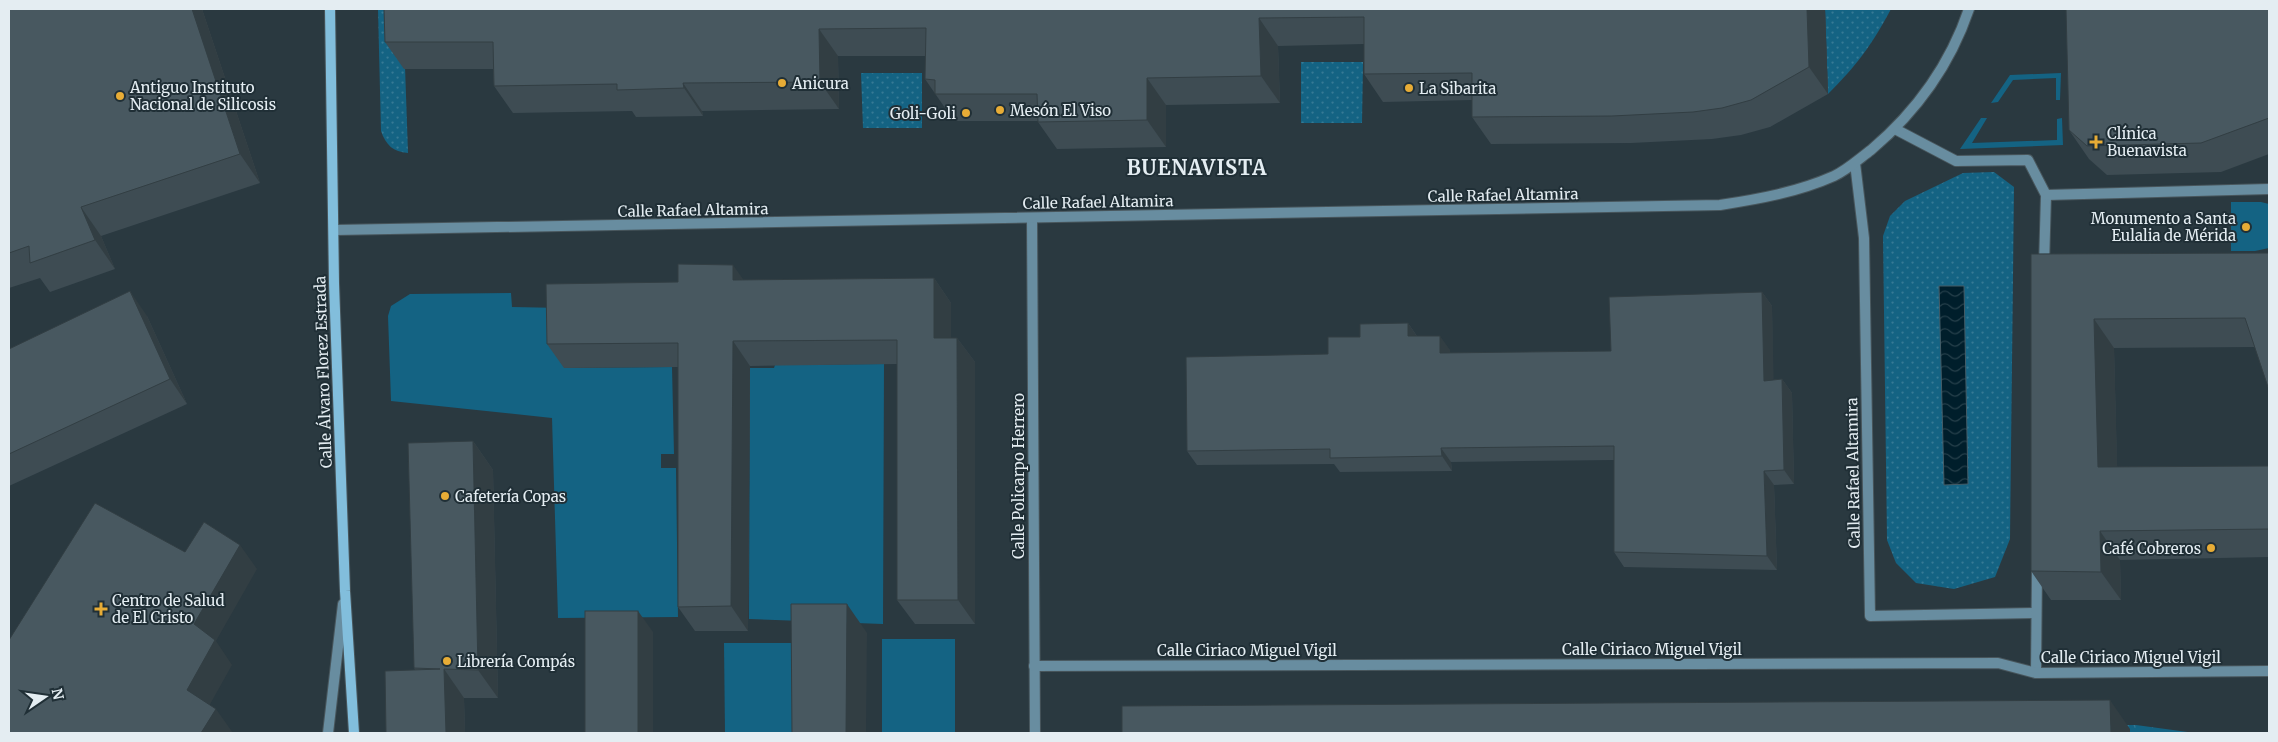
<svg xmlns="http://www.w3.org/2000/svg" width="2278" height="742" viewBox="0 0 2278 742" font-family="Merriweather,serif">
<defs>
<pattern id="park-crowns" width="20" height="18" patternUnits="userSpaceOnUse" patternTransform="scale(1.25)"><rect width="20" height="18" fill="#146383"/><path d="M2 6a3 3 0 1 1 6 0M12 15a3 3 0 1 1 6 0" fill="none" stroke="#367a95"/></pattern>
<pattern id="garden-dots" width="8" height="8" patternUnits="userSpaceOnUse" patternTransform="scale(1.25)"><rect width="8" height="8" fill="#146383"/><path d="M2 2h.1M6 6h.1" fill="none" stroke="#367a95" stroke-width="1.8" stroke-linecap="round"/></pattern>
<pattern id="water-waves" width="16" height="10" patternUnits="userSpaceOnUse" patternTransform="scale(1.25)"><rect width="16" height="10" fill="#001e2b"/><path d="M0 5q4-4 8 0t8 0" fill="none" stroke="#253f4a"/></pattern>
</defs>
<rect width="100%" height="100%" fill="#2a3940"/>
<g fill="#146383">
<polygon points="2061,73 2060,100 2056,100 2056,78 2013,80 1998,102 1991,103 2010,75"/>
<polygon points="1981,118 1987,118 1972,143 2057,140 2057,119 2062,118 2063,145 1960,149"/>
<polygon points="2231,202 2261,202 2269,204 2269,248 2255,251 2231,251"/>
<polygon points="511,293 512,307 563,308 564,368 672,367 674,454 661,454 661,468 676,468 678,617 558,618 552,418 391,401 388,316 391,306 410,294"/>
<polygon points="884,364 883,624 749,619 750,368 774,368 775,365"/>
<rect x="882" y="639" width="73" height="94"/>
<polygon points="724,643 794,643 793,733 725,733"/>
</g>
<polygon fill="url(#park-crowns)" points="2136,725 2195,733 1914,733 1914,727"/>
<g fill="url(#garden-dots)">
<path d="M378,9H403L408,153C393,152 386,145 381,131Z"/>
<path d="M1825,9H1891C1872,45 1856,66 1828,94Z"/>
<polygon points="1301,62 1363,62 1362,123 1301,123"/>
<polygon points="861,73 922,73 922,128 863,128"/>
<polygon points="1994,172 2014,187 2010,539 1995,577 1954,589 1916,583 1896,563 1887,540 1883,236 1890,216 1905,201 1963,173"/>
</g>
<polygon fill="url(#water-waves)" stroke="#445c67" points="1939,286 1964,286 1968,484 1944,485"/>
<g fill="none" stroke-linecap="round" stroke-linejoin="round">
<defs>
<g id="pedestrian">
<polyline points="1895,129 1956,161 2028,160 2046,195 2044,266"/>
<polyline points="1855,163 1864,238 1870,616 2036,613"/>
<polyline points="2046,195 2269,189"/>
<polyline points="2036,673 2037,568"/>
</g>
<g id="minor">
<polyline points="1032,219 1035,733"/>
<path d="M335,230L1720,205C1759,199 1798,192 1834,176C1847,170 1859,159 1871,150C1916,112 1950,65 1969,9"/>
<polyline points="1034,666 1998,663 2036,673 2269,671"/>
</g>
<polyline id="tertiary" points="328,733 343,604"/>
<polyline id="secondary" points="330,9 334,283 345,591 354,733"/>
</defs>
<use href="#pedestrian" stroke="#48565c" stroke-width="12"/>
<use href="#minor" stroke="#48565c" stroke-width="12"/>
<use href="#tertiary" stroke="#48565c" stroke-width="12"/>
<use href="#secondary" stroke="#48565c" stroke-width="12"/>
<use href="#pedestrian" stroke="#688da0" stroke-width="10"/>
<use href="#minor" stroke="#688da0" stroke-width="10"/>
<use href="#tertiary" stroke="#688da0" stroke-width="10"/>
<use href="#secondary" stroke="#82bedc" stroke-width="10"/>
</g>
<g fill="#3e4c53">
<polygon points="9,9 202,9 260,183 101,236 115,269 50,292 40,278 9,288"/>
<polygon points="384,9 1825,9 1828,94 1770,127 1741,135 1712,139 1631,143 1491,144 1472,117 1472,100 1383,102 1364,74 1364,44 1278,46 1280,103 1166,105 1166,147 1057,149 1038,122 1038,121 954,121 925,79 925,56 838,56 839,109 702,111 703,116 636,117 632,111 513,113 494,86 493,69 404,69 385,42"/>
<polygon points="2269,9 2269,154 2221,172 2107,175 2089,159 2069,130"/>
<polygon points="2269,253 2254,347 2114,348 2117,467 2269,466 2269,557 2120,560 2121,600 2051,600 2031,571 2031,254"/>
<polygon points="934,278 951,303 951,338 957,338 975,362 975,624 915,624 897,600 897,364 750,366 748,631 695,631 678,607 678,367 564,368 547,344 678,282 743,280"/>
<polygon points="1762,292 1772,306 1773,380 1782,379 1792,393 1794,484 1774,485 1777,570 1624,567 1614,552 1614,460 1451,462 1452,471 1340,472 1334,464 1197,465 1187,451 1360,337 1408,323 1417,336 1450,350 1450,353 1611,351"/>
<polygon points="147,316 187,404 9,486 9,349"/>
<polygon points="473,441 493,470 498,698 464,698 465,733 386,733 415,670 414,668"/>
</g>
<g fill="#323e43">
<polygon points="192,9 202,9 260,183 240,154"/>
<polygon points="1807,9 1825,9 1828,94 1809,67"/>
<polygon points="1259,18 1278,46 1280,103 1261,76"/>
<polygon points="819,29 838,56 839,109 820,82"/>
<polygon points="1147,78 1166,105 1166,147 1147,120"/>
<polygon points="683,83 702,111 703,116 684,88"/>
<polygon points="81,207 101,236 115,269 95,240"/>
<polygon points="733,265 750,289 733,280"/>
<polygon points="934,278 951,303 951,362 934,338"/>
<polygon points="130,291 147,316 187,404 170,379"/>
<polygon points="1762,292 1772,306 1774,395 1764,381"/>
<polygon points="2094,319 2114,348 2118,496 2098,467"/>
<polygon points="1408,323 1418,338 1408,336"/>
<polygon points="1440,336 1450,350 1450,368 1440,353"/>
<polygon points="957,338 975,362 975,624 958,600"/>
<polygon points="733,341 750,366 748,631 731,606"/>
<polygon points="1782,379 1792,393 1794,484 1784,470"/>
<polygon points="473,441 493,470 498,698 478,670"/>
<polygon points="1441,448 1451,462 1452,471 1442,456"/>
<polygon points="1764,471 1774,485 1777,570 1767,556"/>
<polygon points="2100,531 2120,560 2121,600 2101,572"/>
<polygon points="240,545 257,569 216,641 232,665 204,715 187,690 194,624"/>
<polygon points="847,604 867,633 866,733 846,733"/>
<polygon points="638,611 653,632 653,733 638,733"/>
<polygon points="444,669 464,698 465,733 446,733"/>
<polygon points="2110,700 2130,729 2130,733 2111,733"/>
<polygon points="216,709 233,733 201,733"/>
</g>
<g fill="#485860" stroke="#323e43">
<polygon points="9,9 192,9 240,154 81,207 95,240 30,263 29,246 9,253"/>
<polygon points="384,9 1807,9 1809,67 1751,100 1722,108 1693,112 1612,116 1472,117 1472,73 1364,74 1364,17 1259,18 1261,76 1147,78 1147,120 1038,122 1037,94 935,94 935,80 925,79 926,28 819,29 820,82 683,83 684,88 617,90 617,84 494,86 493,42 385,42"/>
<polygon points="2066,9 2269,9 2269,118 2201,143 2087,146 2069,130"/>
<polygon points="2269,253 2269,390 2245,318 2094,319 2098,467 2269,466 2269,529 2100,531 2101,572 2031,571 2031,254"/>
<polygon points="678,264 733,265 733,280 934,278 934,338 957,338 958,600 897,600 897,340 733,341 731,606 678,607 678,343 547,344 546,284 678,282"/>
<polygon points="130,291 170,379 9,454 9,349"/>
<polygon points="1762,292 1764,381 1782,379 1784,470 1764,471 1767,556 1614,552 1614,446 1441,448 1442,456 1330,458 1330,449 1187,451 1186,357 1328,354 1328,337 1360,337 1360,324 1408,323 1408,336 1440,336 1440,353 1611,351 1609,297"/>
<polygon points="473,441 478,670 444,669 446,733 386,733 385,671 440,669 414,668 408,443"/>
<polygon points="95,503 185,552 204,522 240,545 194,624 215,640 187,690 216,709 201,733 9,733 9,640"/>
<polygon points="791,604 847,604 846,733 792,733"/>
<rect x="585" y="611" width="53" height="122"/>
<polygon points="2110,700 2111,733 1122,733 1122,706"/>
</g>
<g fill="#e7ac36" stroke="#202f36" stroke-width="2">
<circle cx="782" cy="83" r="5"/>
<circle cx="1409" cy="88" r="5"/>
<circle cx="120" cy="96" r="5"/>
<circle cx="1000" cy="110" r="5"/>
<circle cx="966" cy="113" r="5"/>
<path d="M2093.5 134.5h5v5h5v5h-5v5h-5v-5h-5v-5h5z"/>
<circle cx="2246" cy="227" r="5"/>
<circle cx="445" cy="496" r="5"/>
<circle cx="2211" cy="548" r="5"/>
<path d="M98.5 601.5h5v5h5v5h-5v5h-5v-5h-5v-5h5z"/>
<circle cx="447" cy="661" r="5"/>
</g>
<g text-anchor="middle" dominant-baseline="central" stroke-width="4" stroke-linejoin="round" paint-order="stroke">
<g font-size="15" fill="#e4edf2" stroke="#202f36" text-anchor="start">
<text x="792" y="83">Anicura</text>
<text x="130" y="87">Antiguo Instituto<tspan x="130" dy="17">Nacional de Silicosis</tspan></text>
<text x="1419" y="88">La Sibarita</text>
<text x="1010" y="110">Mesón El Viso</text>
<text x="956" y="113" text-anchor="end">Goli-Goli</text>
<text x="2107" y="133">Clínica<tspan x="2107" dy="17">Buenavista</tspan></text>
<text x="2236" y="218" text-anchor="end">Monumento a Santa<tspan x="2236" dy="17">Eulalia de Mérida</tspan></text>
<text x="455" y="496">Cafetería Copas</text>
<text x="2201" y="548" text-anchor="end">Café Cobreros</text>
<text x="112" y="600">Centro de Salud<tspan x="112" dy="17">de El Cristo</tspan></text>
<text x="457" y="661">Librería Compás</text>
</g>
<g font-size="15" fill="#e4edf2" stroke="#202f36">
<text transform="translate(1503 195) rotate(-1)">Calle Rafael Altamira</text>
<text transform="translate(1098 202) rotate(-1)">Calle Rafael Altamira</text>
<text transform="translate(693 210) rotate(-1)">Calle Rafael Altamira</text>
<text transform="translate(323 372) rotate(-92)">Calle Álvaro Florez Estrada</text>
<text transform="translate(1853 473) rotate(-91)">Calle Rafael Altamira</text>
<text transform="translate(1018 476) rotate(-90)">Calle Policarpo Herrero</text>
<text x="1652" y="649">Calle Ciriaco Miguel Vigil</text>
<text x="1247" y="650">Calle Ciriaco Miguel Vigil</text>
<text x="2131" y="657">Calle Ciriaco Miguel Vigil</text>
</g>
<g font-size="20" font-weight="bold" letter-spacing="1" fill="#e4edf2" stroke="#202f36">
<text x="1197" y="167">BUENAVISTA</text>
</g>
</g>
<rect width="2278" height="742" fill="none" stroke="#e4edf2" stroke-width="20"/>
<g transform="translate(45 697) rotate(77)" stroke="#202f36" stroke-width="4" paint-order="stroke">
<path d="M0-4L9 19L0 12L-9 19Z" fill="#e4edf2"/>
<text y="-8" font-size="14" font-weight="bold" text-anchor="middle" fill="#e4edf2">N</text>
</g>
</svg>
